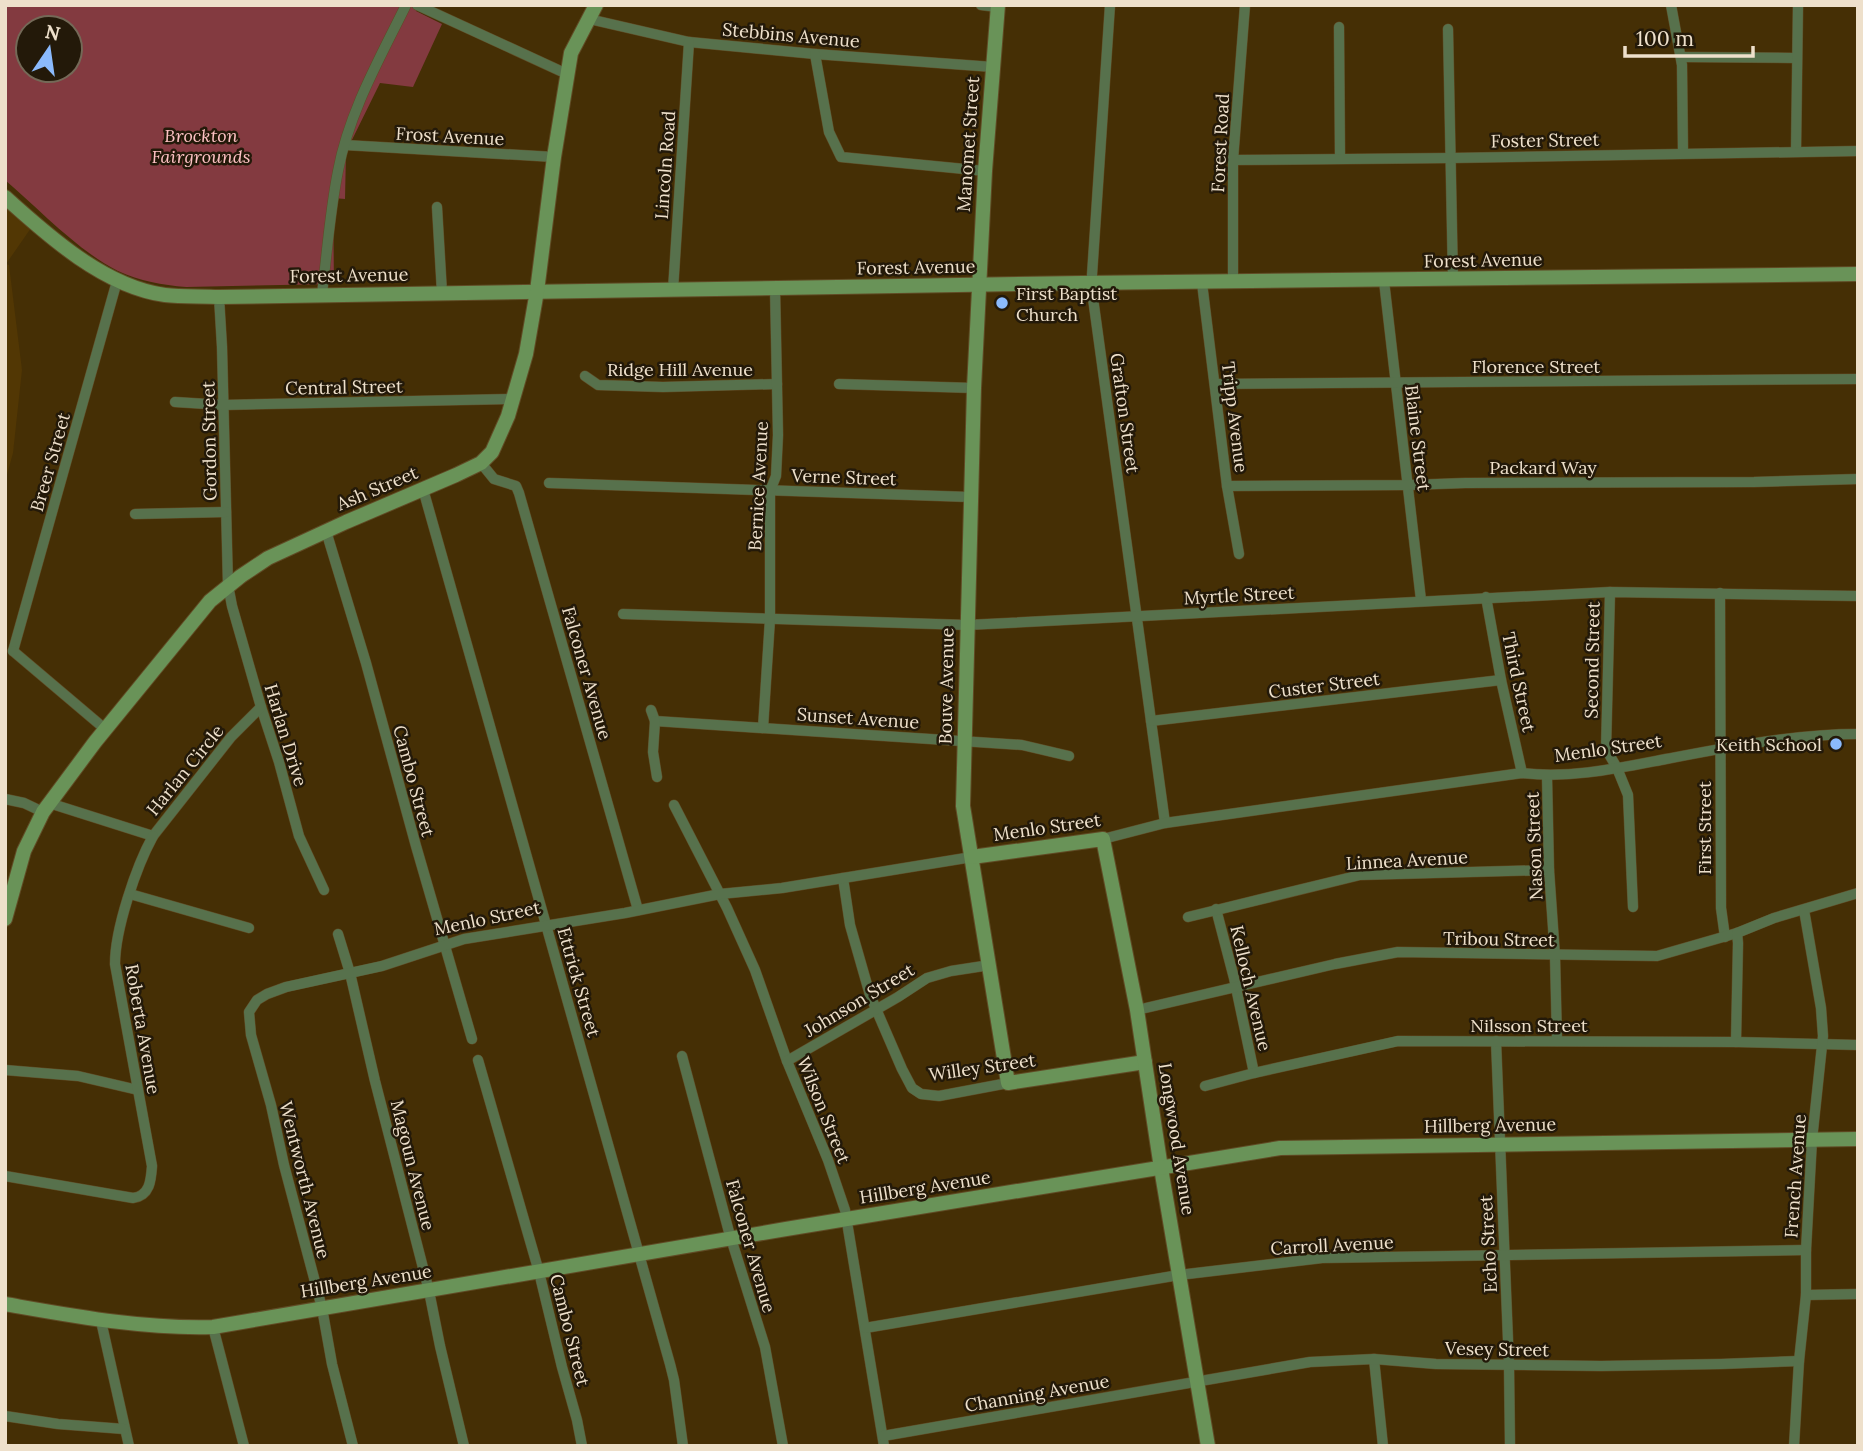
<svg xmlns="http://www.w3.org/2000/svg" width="1863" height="1451" viewBox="0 0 1863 1451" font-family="Lora,serif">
<rect width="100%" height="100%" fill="#452f05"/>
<polygon fill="#523704" points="5,206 31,228 6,264 9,265 22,370 13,453 5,482"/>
<path fill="#833a40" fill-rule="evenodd" d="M5,5H418L416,11L442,24L413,87L380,83L346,152L345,199L333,198L334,284L186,287C162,285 140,281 118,271C78,251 39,209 5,180ZM28,28H70V70H28Z"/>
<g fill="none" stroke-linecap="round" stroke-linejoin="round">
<defs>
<g id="street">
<polyline points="417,5 567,74"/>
<polyline points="981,5 997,7"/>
<polyline points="1110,5 1092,275 1092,291 1165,823"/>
<polyline points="1671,5 1682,65 1683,153"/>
<polyline points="589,19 689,42 815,54 993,67"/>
<polyline points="1339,27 1340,158"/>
<polyline points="1448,29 1453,280"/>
<polyline points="815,54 829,132 841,157 985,171"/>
<polyline points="1681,57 1796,58"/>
<polyline points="345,145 554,157"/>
<polyline points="1796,151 1798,5"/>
<polyline points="1233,160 1451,158 1858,151"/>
<polyline points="437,207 442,293"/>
<polyline points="1384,281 1421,600"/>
<polyline points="1233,282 1233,160 1245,5"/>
<polyline points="1202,283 1227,486 1239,554"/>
<polyline points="673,290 689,42"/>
<path d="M322,294C327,253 330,211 338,171C349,112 380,58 406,5"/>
<polyline points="219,297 222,347 228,585 232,606 261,707 279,762 299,836 324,890"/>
<polyline points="585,376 598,385 663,387 777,384"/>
<polyline points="839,384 974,388"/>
<polyline points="1215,384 1858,379"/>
<polyline points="175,402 223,405 514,399"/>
<polyline points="481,463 494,479 516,486 519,493 638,910"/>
<polyline points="549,483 970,497"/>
<polyline points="1227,486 1409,485 1465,483 1754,482 1858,479"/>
<polyline points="423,489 670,1364 674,1380 683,1446"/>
<polyline points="135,514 226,512"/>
<polyline points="326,531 366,663 416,846 472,1039"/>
<polyline points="1610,592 1606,749 1617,768 1628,795 1633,907"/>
<polyline points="1720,593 1721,908 1725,937"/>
<polyline points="1486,597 1501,680 1522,773"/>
<polyline points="623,614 967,625 1610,592 1858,596"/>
<polyline points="13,651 117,281"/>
<polyline points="13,651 105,729"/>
<polyline points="651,710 655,721 1022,745 1069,756"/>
<polyline points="655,721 653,752 657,777"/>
<polyline points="1151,721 1501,680"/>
<polyline points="763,728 770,619 770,491 776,476 778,435 775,288"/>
<polyline points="1547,776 1549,870 1555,956 1557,1041"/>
<polyline points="5,799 24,803 43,812"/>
<polyline points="49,803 153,836 231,737 261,707"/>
<polyline points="674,805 727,908 755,970 787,1061 828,1160 845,1210 884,1446"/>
<path d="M1103,839L1165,823L1522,773C1570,779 1619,768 1666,759C1729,747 1794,734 1858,734"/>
<polyline points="843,878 850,925 870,995 902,1069 912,1088 921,1094 939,1096 1008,1083"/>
<polyline points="130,894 249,928"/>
<polyline points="1216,909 1234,978 1254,1073"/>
<polyline points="1188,917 1360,875 1549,870"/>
<polyline points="338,934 350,973 375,1081 429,1291 440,1346 464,1446"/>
<polyline points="1137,1010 1335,964 1398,952 1657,956 1737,933 1774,918 1858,893"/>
<polyline points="1496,1041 1509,1365 1510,1446"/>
<polyline points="1736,1042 1738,943 1737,933"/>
<polyline points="682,1056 729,1232 765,1347 783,1446"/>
<polyline points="478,1060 539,1272 562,1367 577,1420 582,1446"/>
<polyline points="787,1061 898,997 927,978 951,971 990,965"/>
<polyline points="5,1070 78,1076 138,1090"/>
<polyline points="1205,1086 1254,1073 1398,1041 1736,1042 1858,1045"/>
<path d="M5,1176L133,1198C150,1196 151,1180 152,1166L115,964C115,929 136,867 153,836"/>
<polyline points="1806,1295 1858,1294"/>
<polyline points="101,1321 129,1446"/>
<polyline points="213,1327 244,1446"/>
<polyline points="865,1328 1179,1275 1322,1258 1806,1250"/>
<polyline points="1374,1359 1383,1446"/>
<polyline points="5,1416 58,1424 124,1429"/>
<polyline points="883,1436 1310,1362 1374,1359 1436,1364 1601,1366 1721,1364 1799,1361"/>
<polyline points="353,1446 332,1364 322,1308 284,1165 271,1105 251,1035 249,1012 257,1000 267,994 286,987 382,966 464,939 625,913 720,894 782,888 972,857"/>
<polyline points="1794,1446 1799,1361 1806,1295 1806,1250 1812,1140 1823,1036 1821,1008 1804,910"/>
</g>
<g id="secondary">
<polyline points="998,5 985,171 974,388 963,806 1008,1083 1145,1062"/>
<path d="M5,197C48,236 105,287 165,295C182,297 201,296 219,297L1082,283L1858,274"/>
<polyline points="972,857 1103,839 1137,1010 1161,1168 1208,1446"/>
<polyline points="5,919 24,851 43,812 95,742 210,601 241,576 268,558 346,522 456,475 481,463 492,452 508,416 526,354 537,291 554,157 571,53 596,5"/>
<path d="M5,1304C74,1316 142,1329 213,1327L786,1229L1280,1148L1858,1139"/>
</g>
</defs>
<use href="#street" stroke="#604b25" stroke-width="11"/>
<use href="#secondary" stroke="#604b25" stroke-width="16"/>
<use href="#street" stroke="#57714c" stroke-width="10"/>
<use href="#secondary" stroke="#699358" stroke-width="14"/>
</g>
<g fill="#8bbafc" stroke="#231909" stroke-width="2.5">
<circle cx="1002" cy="303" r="7"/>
<circle cx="1836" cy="744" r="7"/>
</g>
<g text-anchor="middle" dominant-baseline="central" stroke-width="5" stroke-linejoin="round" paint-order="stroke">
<g font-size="18" fill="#eee0cb" stroke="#231909">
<text transform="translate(791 35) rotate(5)">Stebbins Avenue</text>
<text transform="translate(450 136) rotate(3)">Frost Avenue</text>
<text transform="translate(1545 140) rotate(-1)">Foster Street</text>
<text transform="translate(1220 143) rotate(-87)">Forest Road</text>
<text transform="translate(968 144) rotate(-86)">Manomet Street</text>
<text transform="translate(665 165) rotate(-86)">Lincoln Road</text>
<text transform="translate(1483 260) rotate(-1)">Forest Avenue</text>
<text transform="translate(916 267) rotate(-1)">Forest Avenue</text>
<text transform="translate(349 275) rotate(-1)">Forest Avenue</text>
<text x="1536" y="366">Florence Street</text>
<text x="680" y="369">Ridge Hill Avenue</text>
<text transform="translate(344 387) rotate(-1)">Central Street</text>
<text transform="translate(1125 413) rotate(82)">Grafton Street</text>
<text transform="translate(1235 417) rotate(83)">Tripp Avenue</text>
<text transform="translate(1418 438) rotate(83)">Blaine Street</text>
<text transform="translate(209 441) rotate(-91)">Gordon Street</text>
<text transform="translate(50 462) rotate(-74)">Breer Street</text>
<text x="1543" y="467">Packard Way</text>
<text transform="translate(844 477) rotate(2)">Verne Street</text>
<text transform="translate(758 486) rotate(-87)">Bernice Avenue</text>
<text transform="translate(377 488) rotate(-23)">Ash Street</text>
<text transform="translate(1239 595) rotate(-3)">Myrtle Street</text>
<text transform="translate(1592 660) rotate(-89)">Second Street</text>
<text transform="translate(587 673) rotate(74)">Falconer Avenue</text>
<text transform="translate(1519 682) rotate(78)">Third Street</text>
<text transform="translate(1324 685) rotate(-7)">Custer Street</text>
<text transform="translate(946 686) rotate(-89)">Bouve Avenue</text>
<text transform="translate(858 718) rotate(4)">Sunset Avenue</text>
<text transform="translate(286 735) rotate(73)">Harlan Drive</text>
<text transform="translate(1608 748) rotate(-8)">Menlo Street</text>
<text transform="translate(185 770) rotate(-51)">Harlan Circle</text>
<text transform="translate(414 781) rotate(75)">Cambo Street</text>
<text transform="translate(1047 827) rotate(-8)">Menlo Street</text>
<text transform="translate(1704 828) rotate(-90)">First Street</text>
<text transform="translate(1534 846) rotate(-92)">Nason Street</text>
<text transform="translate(1407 860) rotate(-3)">Linnea Avenue</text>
<text transform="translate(487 918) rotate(-12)">Menlo Street</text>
<text transform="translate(1499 939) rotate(1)">Tribou Street</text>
<text transform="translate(579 982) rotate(74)">Ettrick Street</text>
<text transform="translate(1251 988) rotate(77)">Kelloch Avenue</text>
<text transform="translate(859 1000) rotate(-31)">Johnson Street</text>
<text x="1529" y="1025">Nilsson Street</text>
<text transform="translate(143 1029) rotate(80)">Roberta Avenue</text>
<text transform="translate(982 1067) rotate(-8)">Willey Street</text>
<text transform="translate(824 1110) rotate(68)">Wilson Street</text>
<text transform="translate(1490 1125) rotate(-1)">Hillberg Avenue</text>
<text transform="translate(1177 1139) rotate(81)">Longwood Avenue</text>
<text transform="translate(413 1165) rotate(76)">Magoun Avenue</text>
<text transform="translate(1795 1176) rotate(-86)">French Avenue</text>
<text transform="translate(305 1180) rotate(76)">Wentworth Avenue</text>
<text transform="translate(925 1187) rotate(-9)">Hillberg Avenue</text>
<text transform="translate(1488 1244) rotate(-93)">Echo Street</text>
<text transform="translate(1332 1245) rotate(-3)">Carroll Avenue</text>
<text transform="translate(751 1246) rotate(74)">Falconer Avenue</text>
<text transform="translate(366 1281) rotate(-9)">Hillberg Avenue</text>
<text transform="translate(570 1330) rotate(76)">Cambo Street</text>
<text transform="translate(1497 1349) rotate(1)">Vesey Street</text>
<text transform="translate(1037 1393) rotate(-10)">Channing Avenue</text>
</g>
<g font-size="18" font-style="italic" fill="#fec2c4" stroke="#231909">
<text x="201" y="135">Brockton<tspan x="201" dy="21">Fairgrounds</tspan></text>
</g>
<g font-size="18" fill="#eee0cb" stroke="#231909" text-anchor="start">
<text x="1016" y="293">First Baptist<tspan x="1016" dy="21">Church</tspan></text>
<text x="1822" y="744" text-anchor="end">Keith School</text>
</g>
</g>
<rect width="1863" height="1451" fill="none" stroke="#eee0cb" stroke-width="14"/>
<g transform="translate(49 49) rotate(13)"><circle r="33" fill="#231909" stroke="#746957" stroke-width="2"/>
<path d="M0-5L12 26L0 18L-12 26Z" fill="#8bbafc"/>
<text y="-10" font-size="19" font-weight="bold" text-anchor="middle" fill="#eee0cb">N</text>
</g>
<path d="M1625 46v10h128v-10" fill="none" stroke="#eee0cb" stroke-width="3.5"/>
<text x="1636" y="46" font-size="21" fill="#eee0cb" stroke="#231909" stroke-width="5" paint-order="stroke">100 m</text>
</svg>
